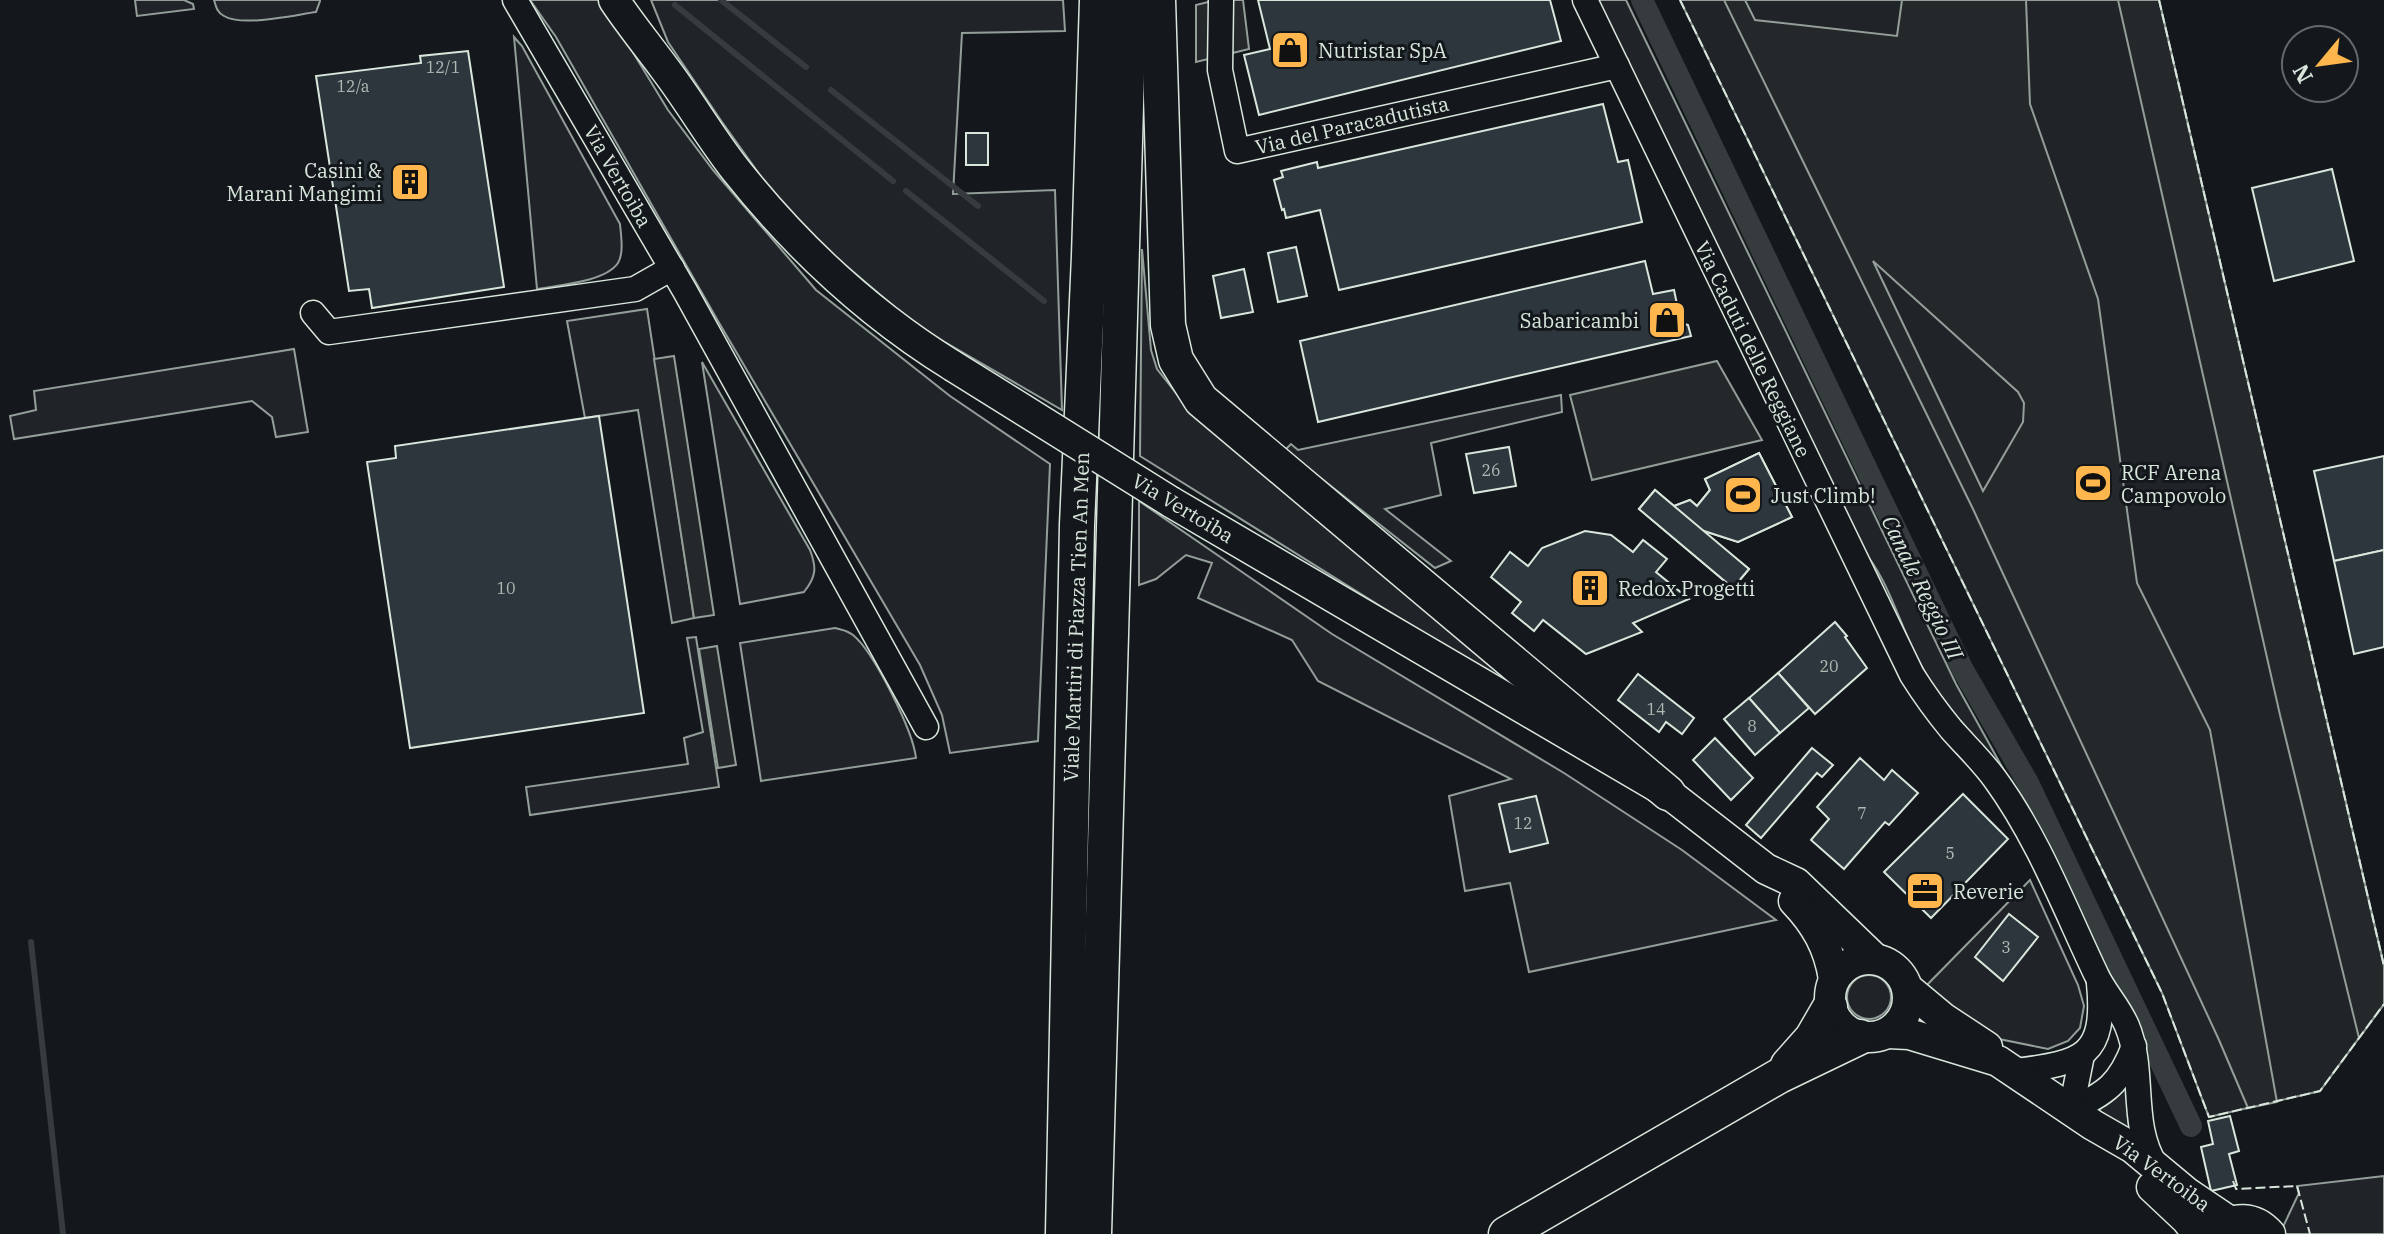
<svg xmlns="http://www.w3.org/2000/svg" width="2384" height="1234" viewBox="0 0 2384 1234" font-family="'IBM Plex Serif',serif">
<rect width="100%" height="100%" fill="#14181c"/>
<g fill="#202428" stroke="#939e99" stroke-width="2">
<polygon points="135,0 184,0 193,4 194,9 137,16"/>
<path d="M214,0H320V1L316,12C294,15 242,27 224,16C217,12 216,7 214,0Z"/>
<polygon points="530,0 601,0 668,110 713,170 816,290 950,396 1050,464 1038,741 950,753 942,715 920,665 718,321 556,37"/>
<polygon points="651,0 1063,0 1065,31 962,33 953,194 1055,190 1062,410 917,326 818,242 770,189 722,122 668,42"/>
<path d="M1584,0H1626L1956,684L2006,774C1977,739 1944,706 1922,667C1900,629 1891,581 1860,547Z"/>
<polygon points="1680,0 2159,0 2384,966 2384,1004 2320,1091 2209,1117 2162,993"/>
<path d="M514,37L522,46L620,224C621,235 624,253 618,263C605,282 559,285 537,289Z"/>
<polygon points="1142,249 1151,350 1157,369 1184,403 1577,729 1140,456"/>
<polygon points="647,309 694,618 672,623 638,410 585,418 567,321"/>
<polygon points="294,349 308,432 276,437 272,417 252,401 14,439 10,416 36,410 34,391"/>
<path d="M702,362L810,550C817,568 816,577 804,592L740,604Z"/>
<polygon points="1561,395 1562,412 1431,443 1441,495 1385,509 1451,561 1435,568 1285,450 1291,444 1298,450"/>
<polygon points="1139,501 1332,634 1564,773 1682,850 1776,920 1529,972 1510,883 1465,891 1449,796 1511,779 1318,681 1292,640 1198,598 1212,563 1186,555 1156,579 1139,585"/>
<path d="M835,628C842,630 847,630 853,635C874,652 913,731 916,758L761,781L740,643Z"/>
<polygon points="696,637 719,787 530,815 526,787 688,764 684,738 703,732 687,638"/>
<polygon points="2030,880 2078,985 2084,1006 2080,1028 2068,1041 2048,1049 1999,1039 1979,1029 1924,988"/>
<circle cx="1869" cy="997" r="22"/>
<polygon points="2127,1074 2128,1121 2133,1138 2091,1106"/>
<polygon points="2384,1176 2384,1234 2282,1234 2281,1231 2299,1193 2297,1186"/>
</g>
<g fill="#24282b" stroke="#939e99" stroke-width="2" fill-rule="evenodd">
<polygon points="1216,0 1243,0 1249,49 1196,62 1196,5"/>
<path d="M1724,0H1745L1755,20L1897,36L1902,0H2026L2030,104L2098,299L2137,583L2210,730L2277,1102L2248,1108L2219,1040L1973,509ZM1873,261L2018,392L2024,403L2023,422L1983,491Z"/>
<polygon points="2118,0 2159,0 2384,966 2384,1004 2359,1038 2280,715"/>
<polygon points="674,356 714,615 694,618 654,359"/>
<polygon points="1717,361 1762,440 1592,480 1570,395"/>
<polygon points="717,646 736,765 718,768 699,649"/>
</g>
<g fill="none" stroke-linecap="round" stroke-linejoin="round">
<g stroke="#363b3e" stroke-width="6">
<polyline points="721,0 806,67"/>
<polyline points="675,5 893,181"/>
<polyline points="831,90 978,206"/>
<polyline points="906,191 1044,301"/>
<polyline points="31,942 63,1234"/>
</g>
<polyline stroke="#363b3e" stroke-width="22" points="1642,0 1963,670 2028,783 2191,1126"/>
</g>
<g fill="#2c363c" stroke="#d8e6dc" stroke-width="2">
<polygon points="1258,0 1550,0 1561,41 1259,115 1244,55 1270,49"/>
<polygon points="468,51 504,287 372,308 369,289 349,291 316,76 421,63 420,56"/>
<polygon points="1603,104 1618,162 1628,160 1642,222 1339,290 1320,210 1286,218 1284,209 1282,210 1274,180 1283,177 1281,171 1317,162 1318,168"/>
<rect x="966" y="133" width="22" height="32"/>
<polygon points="2332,169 2354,261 2274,281 2252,188"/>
<polygon points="1296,247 1307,296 1278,302 1268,253"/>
<polygon points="1645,261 1653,294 1674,290 1678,309 1673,309 1676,321 1688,325 1691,336 1318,422 1300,341"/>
<polygon points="1244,269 1253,312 1221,318 1213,276"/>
<polygon points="599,416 644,713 410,748 367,462 396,458 395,446"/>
<polygon points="1509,447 1516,486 1474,493 1466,454"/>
<polygon points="1759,453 1792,517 1738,542 1701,530 1674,506 1690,500 1697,506 1710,490 1705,479"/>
<polygon points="1759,453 1792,517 1738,542 1701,530 1749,569 1733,588 1639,509 1655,490 1674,506 1690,500 1697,506 1710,490 1705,479"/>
<polygon points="2384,456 2384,550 2334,561 2314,471"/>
<polygon points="1655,490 1749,569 1733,588 1639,509"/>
<polygon points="1585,531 1611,535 1633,552 1643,540 1667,559 1656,572 1689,599 1633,623 1642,632 1586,654 1543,620 1534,631 1512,613 1521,602 1491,577 1510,552 1528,566 1542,548"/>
<polygon points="2384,550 2384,647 2354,654 2334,561"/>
<polygon points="1835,622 1847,636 1845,637 1867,668 1815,714 1778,673"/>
<polygon points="1778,673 1809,708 1780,733 1749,698"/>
<polygon points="1638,674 1694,718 1682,734 1666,722 1659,732 1618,700"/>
<polygon points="1749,698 1780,733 1755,755 1724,719"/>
<polygon points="1715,738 1753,778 1731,800 1693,760"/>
<polygon points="1812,748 1833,765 1822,777 1817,773 1761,838 1746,825"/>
<polygon points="1860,758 1884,780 1892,770 1918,793 1889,825 1885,822 1844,869 1811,840 1829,819 1817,807"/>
<polygon points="1963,794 2008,839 1931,918 1884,872"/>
<polygon points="1536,796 1548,843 1510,852 1499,804"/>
<polygon points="2009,914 2038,937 2003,981 1975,957"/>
<polygon points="2230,1116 2239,1151 2229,1154 2237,1185 2211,1191 2201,1147 2213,1144 2208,1121"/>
</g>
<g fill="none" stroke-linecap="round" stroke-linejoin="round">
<defs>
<g id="minor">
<polyline points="515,0 685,291 926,727"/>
<polyline points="1221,0 1220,70 1237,151 1617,66"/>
<path d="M1585,0L1912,675C1924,694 1937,712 1951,729C1966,746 1982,761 1995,779C2038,838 2065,909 2096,974C2104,992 2119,1007 2127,1026C2146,1072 2129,1123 2156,1166"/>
<polyline points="313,313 329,332 635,289 672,268"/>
<path d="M2017,1071C2083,1062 2106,1057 2099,983"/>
<path d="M2071,1110C2106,1093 2120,1084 2134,1046"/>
<polyline points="2071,1110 2082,1055"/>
</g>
<g id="major">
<path d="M614,0C630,24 648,46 665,69C690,102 710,137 735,169C796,246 869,314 953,366"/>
<polyline points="1171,502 1668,793 1766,869 1796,883 1875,959"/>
<path d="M1794,901C1816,924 1829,947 1834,979"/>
<circle cx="1869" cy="998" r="39"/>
<polyline points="1907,988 1943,1018 1987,1047"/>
<polyline points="1888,1033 1909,1034 1998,1061 2093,1125 2133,1148 2187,1193 2230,1222"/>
<polyline points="2152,1187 2186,1219 2198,1234"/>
<path d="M2217,1232C2233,1215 2255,1217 2270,1234"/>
</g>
<g id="highway">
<polyline points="1158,0 1168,325 1176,360 1201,400 1668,793"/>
<polyline points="1788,1065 1812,1038 1830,1007"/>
<polyline points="1063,1234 1077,525 1089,256 1097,0"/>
<polyline points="1094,1234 1129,0"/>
<polyline points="1506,1234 1779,1076 1860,1037"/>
</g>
</defs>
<use href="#minor" stroke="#d8e6dc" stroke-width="27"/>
<use href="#major" stroke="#d8e6dc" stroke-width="33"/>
<use href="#highway" stroke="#d8e6dc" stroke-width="37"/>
<use href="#minor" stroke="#14181c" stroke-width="24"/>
<use href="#major" stroke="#14181c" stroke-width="30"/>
<use href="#highway" stroke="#14181c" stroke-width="34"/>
<defs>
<polyline id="major-bridge" points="953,366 1171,502"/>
</defs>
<use href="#major-bridge" stroke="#d8e6dc" stroke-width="33" stroke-linecap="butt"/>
<use href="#major-bridge" stroke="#14181c" stroke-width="30"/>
<g stroke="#d8e6dc" stroke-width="2" stroke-dasharray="10 4" stroke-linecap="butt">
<polyline points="1680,0 2162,993 2209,1117 2320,1091 2384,1004"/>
<polyline points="2159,0 2384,966"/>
<polyline points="2233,1181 2236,1189 2297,1186 2310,1234"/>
</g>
</g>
<defs>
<symbol id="shop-square" viewBox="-11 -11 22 22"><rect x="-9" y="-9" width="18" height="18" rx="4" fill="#ffb74d" stroke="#14181c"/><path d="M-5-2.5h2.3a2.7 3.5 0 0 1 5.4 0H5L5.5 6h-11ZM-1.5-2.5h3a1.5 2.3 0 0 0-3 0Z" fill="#111"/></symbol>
<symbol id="building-square" viewBox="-11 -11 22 22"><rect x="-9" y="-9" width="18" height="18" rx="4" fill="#ffb74d" stroke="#14181c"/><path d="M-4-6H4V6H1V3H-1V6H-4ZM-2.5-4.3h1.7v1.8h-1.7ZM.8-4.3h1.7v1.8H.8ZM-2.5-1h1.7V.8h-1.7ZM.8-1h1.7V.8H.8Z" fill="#111"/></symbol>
<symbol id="stadium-square" viewBox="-11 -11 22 22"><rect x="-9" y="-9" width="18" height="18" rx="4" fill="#ffb74d" stroke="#14181c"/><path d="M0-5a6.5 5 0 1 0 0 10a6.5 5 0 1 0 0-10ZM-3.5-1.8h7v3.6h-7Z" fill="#111"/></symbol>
<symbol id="office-square" viewBox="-11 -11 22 22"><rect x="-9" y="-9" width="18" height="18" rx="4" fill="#ffb74d" stroke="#14181c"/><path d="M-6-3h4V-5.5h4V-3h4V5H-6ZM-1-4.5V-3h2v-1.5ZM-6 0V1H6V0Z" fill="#111"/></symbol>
</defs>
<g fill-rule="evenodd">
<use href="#shop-square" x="1268" y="28" width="44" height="44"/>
<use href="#building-square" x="388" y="160" width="44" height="44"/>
<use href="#shop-square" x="1645" y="298" width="44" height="44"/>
<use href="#stadium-square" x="2071" y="461" width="44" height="44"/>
<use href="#stadium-square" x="1721" y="473" width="44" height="44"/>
<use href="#building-square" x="1568" y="566" width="44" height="44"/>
<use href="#office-square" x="1903" y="869" width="44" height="44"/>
</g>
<g text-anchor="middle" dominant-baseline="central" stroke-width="6" stroke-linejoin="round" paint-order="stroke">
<g font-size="16" fill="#adbab4">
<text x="443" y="67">12/1</text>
<text x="353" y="86">12/a</text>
<text x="1491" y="470">26</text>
<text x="506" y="588">10</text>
<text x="1829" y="666">20</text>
<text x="1656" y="709">14</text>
<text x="1752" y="726">8</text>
<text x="1862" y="813">7</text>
<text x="1523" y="823">12</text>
<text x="1950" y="853">5</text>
<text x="2006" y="947">3</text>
</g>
<g font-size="20" fill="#d8e6dc" stroke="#14181c" text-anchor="start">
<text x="1318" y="50">Nutristar SpA</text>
<text x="382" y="170" text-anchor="end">Casini &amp;<tspan x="382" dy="23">Marani Mangimi</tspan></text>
<text x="1639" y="320" text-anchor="end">Sabaricambi</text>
<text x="2121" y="472">RCF Arena<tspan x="2121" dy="23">Campovolo</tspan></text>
<text x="1771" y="495">Just Climb!</text>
<text x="1618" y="588">Redox Progetti</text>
<text x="1953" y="891">Reverie</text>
</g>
<g font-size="20" fill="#d8e6dc" stroke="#14181c">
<text transform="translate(1352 125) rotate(-13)">Via del Paracadutista</text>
<text transform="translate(618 176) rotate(60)">Via Vertoiba</text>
<text transform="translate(1753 349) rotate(64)">Via Caduti delle Reggiane</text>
<text transform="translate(1183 508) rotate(31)">Via Vertoiba</text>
<text transform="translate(1076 617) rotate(-88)">Viale Martiri di Piazza Tien An Men</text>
<text transform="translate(2162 1173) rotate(36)">Via Vertoiba</text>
</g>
<g font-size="22" font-style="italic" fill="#d8e6dc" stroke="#14181c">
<text transform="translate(1923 587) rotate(64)">Canale Reggio III</text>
</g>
</g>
<g transform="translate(2320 64) rotate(241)"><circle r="38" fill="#14181c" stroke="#626a69" stroke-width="2"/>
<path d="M0-6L14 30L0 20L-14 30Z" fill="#ffb74d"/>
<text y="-12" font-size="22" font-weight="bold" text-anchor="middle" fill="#d8e6dc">N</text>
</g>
</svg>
